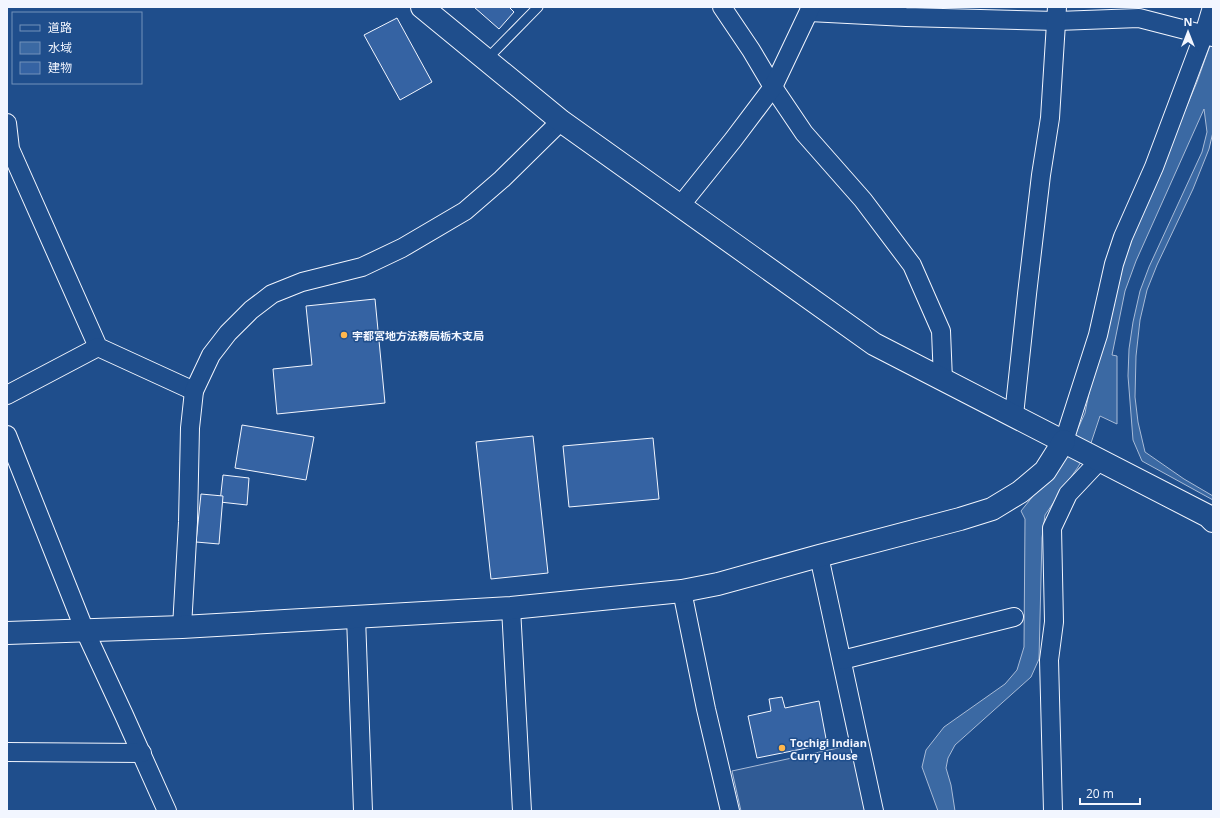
<svg xmlns="http://www.w3.org/2000/svg" width="1220" height="818" viewBox="0 0 1220 818" font-family="'Open Sans','Noto Sans JP',sans-serif">
<rect width="100%" height="100%" fill="#1f4e8c"/>
<polygon fill="#305b95" stroke="#a8bbd7" points="852,745 866,811 741,811 732,771"/>
<polygon fill="#3b69a3" stroke="#a8bbd7" points="1213,37 1213,132 1209,149 1193,189 1157,265 1147,290 1140,320 1136,356 1135,397 1138,422 1145,452 1184,479 1213,496 1213,500 1142,461 1133,440 1128,376 1129,349 1133,322 1140,291 1149,267 1202,152 1207,132 1204,109 1136,261 1125,291 1112,355 1117,356 1117,424 1100,416 1090,446 1078,467 1045,515 1042,538 1039,659 1031,677 955,745 948,758 946,768 951,785 955,811 938,811 922,767 926,750 944,727 1005,684 1017,670 1024,647 1025,519 1021,511 1066,455 1085,413 1093,373 1124,255 1197,82"/>
<g fill="#3563a3" stroke="#f2f6ff">
<polygon points="474,7 509,7 514,12 499,29"/>
<polygon points="397,18 432,82 400,100 364,35"/>
<polygon points="375,299 385,403 277,414 273,369 312,365 306,306"/>
<polygon points="242,425 314,437 306,480 235,468"/>
<polygon points="533,436 548,573 491,579 476,442"/>
<polygon points="653,438 659,499 569,507 563,446"/>
<polygon points="223,475 249,478 247,505 220,502"/>
<polygon points="201,494 223,496 219,544 196,542"/>
<polygon points="782,697 785,708 819,701 827,744 757,758 748,716 771,711 769,699"/>
</g>
<g fill="none" stroke-linecap="round" stroke-linejoin="round">
<defs>
<polyline id="lane" points="486,60 538,7"/>
<g id="street">
<polyline points="722,7 751,50 773,87 804,133 863,200 912,265 941,331 943,380"/>
<polyline points="809,12 906,17 1057,21 1139,18 1213,37"/>
<polyline points="7,123 10,149 98,347 194,391"/>
<polyline points="680,206 733,140 773,87 811,7"/>
<polyline points="7,395 98,347"/>
<polyline points="1014,415 1027,294 1041,175 1050,118 1057,7"/>
<polyline points="7,435 85,631 124,715 167,811"/>
<polyline points="1064,441 1098,335 1114,264 1123,237 1154,167 1204,34 1212,7"/>
<polyline points="819,556 874,811"/>
<polyline points="682,591 706,709 730,811"/>
<polyline points="511,608 522,811"/>
<polyline points="356,617 363,811"/>
<polyline points="182,627 188,522 190,428 194,391 211,355 228,333 251,310 272,294 302,282 362,267 402,248 465,211 502,179 561,121"/>
<polyline points="842,660 1014,617"/>
<polyline points="7,752 142,753"/>
<polyline points="1053,811 1049,660 1054,622 1052,528 1068,494 1100,460"/>
</g>
<g id="secondary">
<polyline points="422,7 561,121 874,344 1208,516 1213,521"/>
<polyline points="7,633 182,627 511,608 682,591 718,584 819,556 960,519 992,509 1020,492 1045,471 1064,441"/>
</g>
</defs>
<use href="#lane" stroke="#f2f6ff" stroke-width="11"/>
<use href="#street" stroke="#f2f6ff" stroke-width="20"/>
<use href="#secondary" stroke="#f2f6ff" stroke-width="24"/>
<use href="#lane" stroke="#1f4e8c" stroke-width="9"/>
<use href="#street" stroke="#1f4e8c" stroke-width="18"/>
<use href="#secondary" stroke="#1f4e8c" stroke-width="22"/>
</g>
<g fill="#ffb74d" stroke="#1f4e8c" stroke-width="1.5">
<circle cx="344" cy="335" r="4"/>
<circle cx="782" cy="748" r="4"/>
</g>
<g text-anchor="middle" dominant-baseline="central" stroke-width="3" stroke-linejoin="round" paint-order="stroke">
<g font-size="11" font-weight="bold" fill="#f2f6ff" stroke="#1f4e8c" text-anchor="start">
<text x="352" y="335">宇都宮地方法務局栃木支局</text>
<text x="790" y="742">Tochigi Indian<tspan x="790" dy="13">Curry House</tspan></text>
</g>
</g>
<rect width="1220" height="818" fill="none" stroke="#f2f6ff" stroke-width="16"/>
<rect x="12" y="12" width="130" height="72" fill="#1f4e8c" stroke="#7391ba"/>
<rect x="20" y="25" width="20" height="6" fill="#1f4e8c" stroke="#7391ba"/>
<text x="48" y="32" font-size="12" fill="#f2f6ff">道路</text>
<rect x="20" y="42" width="20" height="12" fill="#3b69a3" stroke="#7391ba"/>
<text x="48" y="52" font-size="12" fill="#f2f6ff">水域</text>
<rect x="20" y="62" width="20" height="12" fill="#3563a3" stroke="#7391ba"/>
<text x="48" y="72" font-size="12" fill="#f2f6ff">建物</text>
<g transform="translate(1188 32)" stroke="#1f4e8c" stroke-width="3" paint-order="stroke">
<path d="M0-3L7 15L0 10L-7 15Z" fill="#f2f6ff"/>
<text y="-6" font-size="11" font-weight="bold" text-anchor="middle" fill="#f2f6ff">N</text>
</g>
<path d="M1080 798v6h60v-6" fill="none" stroke="#f2f6ff" stroke-width="2"/>
<text x="1086" y="798" font-size="12" fill="#f2f6ff" stroke="#1f4e8c" stroke-width="3" paint-order="stroke">20 m</text>
</svg>
